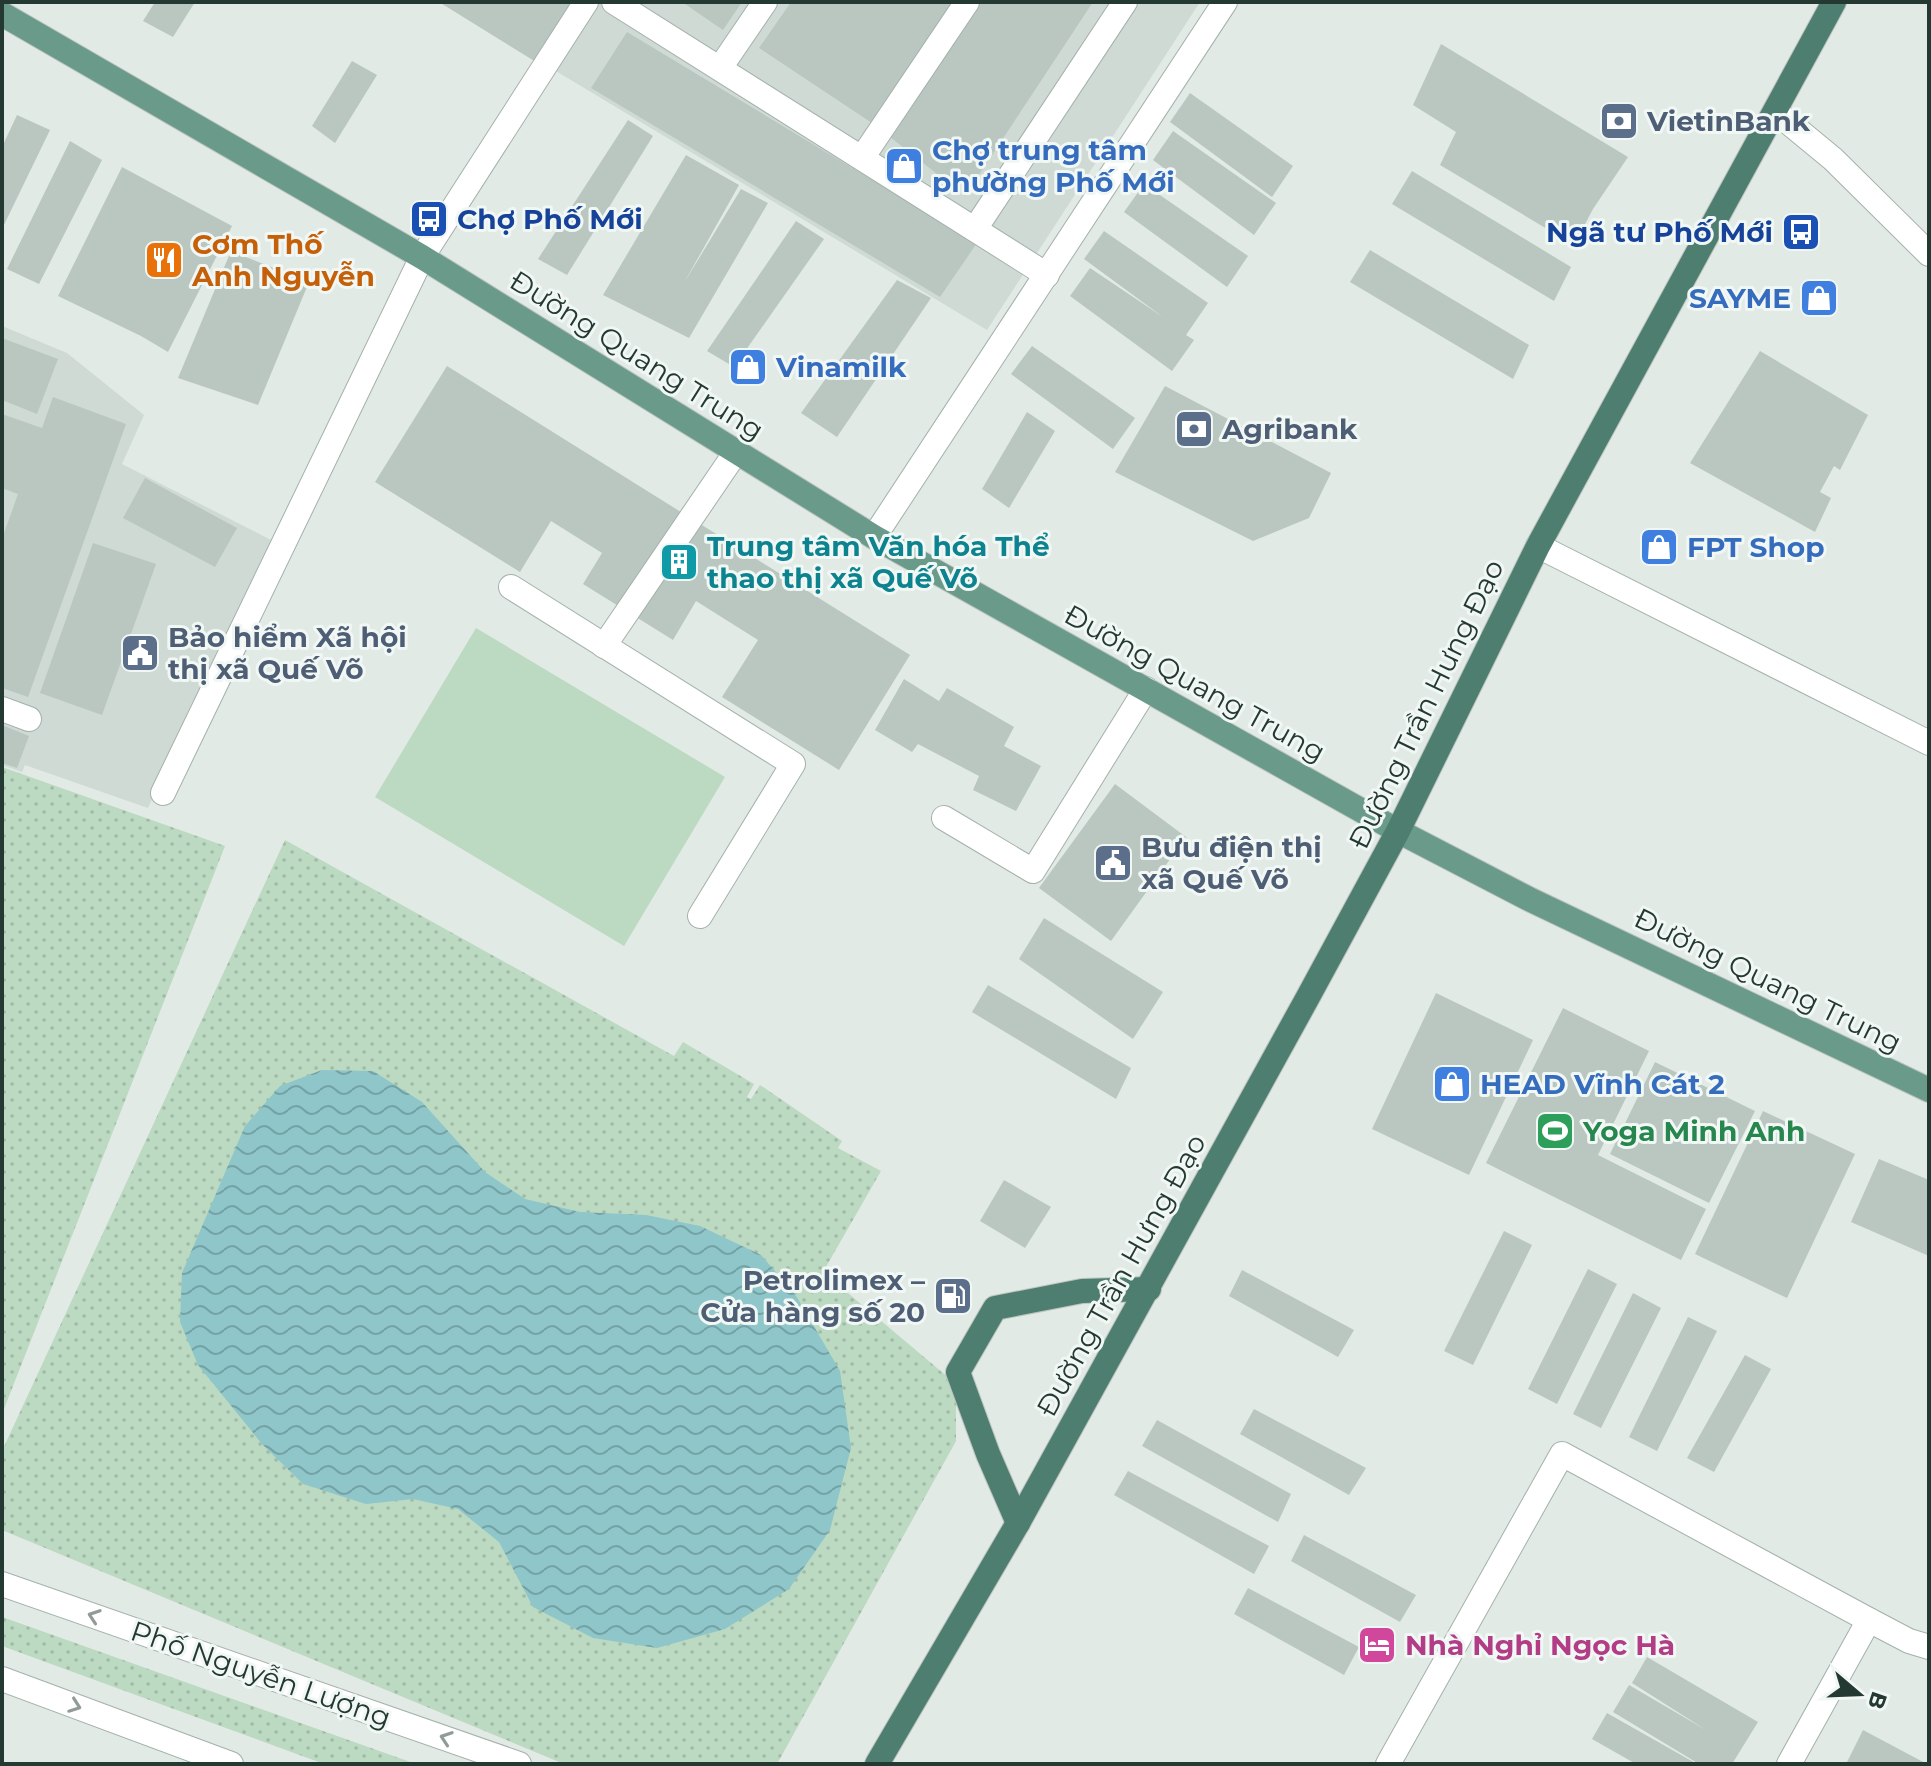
<svg xmlns="http://www.w3.org/2000/svg" width="1931" height="1766" viewBox="0 0 1931 1766" font-family="Montserrat,sans-serif">
<defs>
<pattern id="grass-dots" width="8" height="8" patternUnits="userSpaceOnUse" patternTransform="scale(2)"><rect width="8" height="8" fill="#bcd9c1"/><path d="M2 2h.1M6 6h.1" fill="none" stroke="#a1bba6" stroke-width="1.8" stroke-linecap="round"/></pattern>
<pattern id="water-waves" width="16" height="10" patternUnits="userSpaceOnUse" patternTransform="scale(2)"><rect width="16" height="10" fill="#8ec6ca"/><path d="M0 5q4-4 8 0t8 0" fill="none" stroke="#74a2a5"/></pattern>
</defs>
<rect width="100%" height="100%" fill="#e1eae5"/>
<g fill="#cfdad4">
<polygon points="441,2 1200,2 987,330"/>
<polygon points="2,326 67,353 144,415 122,464 271,540 148,808 25,765 22,772 2,765"/>
</g>
<g fill="url(#grass-dots)">
<polygon points="2,767 225,846 2,1414"/>
<polygon points="285,840 674,1056 683,1042 754,1084 747,1097 751,1099 760,1085 842,1141 838,1148 881,1171 823,1272 956,1384 956,1441 777,1764 564,1764 2,1530 2,1451"/>
<polygon points="2,1617 5,1618 416,1764 324,1764 2,1646"/>
</g>
<polygon fill="#bcd9c1" points="476,628 725,777 624,946 375,797"/>
<polygon fill="url(#water-waves)" points="322,1070 373,1071 422,1102 485,1172 525,1199 580,1212 646,1215 700,1226 761,1255 795,1294 840,1371 851,1448 830,1530 789,1589 725,1629 657,1648 593,1638 533,1607 499,1542 458,1509 413,1499 366,1504 303,1484 262,1444 198,1365 180,1322 182,1273 245,1126 280,1086"/>
<g fill="#bac7c1">
<polygon points="155,2 195,2 173,37 143,21"/>
<polygon points="439,2 574,2 536,62"/>
<polygon points="682,2 742,2 723,30"/>
<polygon points="791,2 957,2 875,125 759,48"/>
<polygon points="980,2 1093,2 965,196 890,137"/>
<polygon points="627,32 977,243 940,297 591,88"/>
<polygon points="1441,44 1628,157 1593,209 1574,245 1440,165 1456,132 1413,105"/>
<polygon points="352,61 377,75 335,143 312,126"/>
<polygon points="1190,93 1293,166 1272,197 1170,122"/>
<polygon points="17,115 50,130 2,229 2,147"/>
<polygon points="628,120 653,136 567,275 538,259"/>
<polygon points="1173,131 1276,203 1254,235 1153,160"/>
<polygon points="70,141 102,160 39,284 7,269"/>
<polygon points="686,155 739,185 684,283 741,189 768,203 689,338 603,295"/>
<polygon points="122,167 232,226 168,352 141,336 58,296"/>
<polygon points="1412,171 1571,267 1554,301 1392,204"/>
<polygon points="1144,184 1248,256 1227,287 1124,212"/>
<polygon points="796,221 824,239 734,367 707,351"/>
<polygon points="1104,231 1208,303 1186,335 1194,340 1172,371 1070,296 1090,268 1163,317 1084,259"/>
<polygon points="1370,250 1529,345 1513,379 1350,282"/>
<polygon points="231,251 309,282 258,405 178,378"/>
<polygon points="897,280 931,298 837,437 801,413"/>
<polygon points="2,338 58,359 37,414 2,400"/>
<polygon points="1032,346 1135,418 1113,449 1011,374"/>
<polygon points="1760,351 1868,415 1840,470 1834,466 1820,492 1831,498 1815,532 1690,463"/>
<polygon points="447,366 910,655 839,770 722,697 758,640 696,601 673,640 583,584 602,553 551,521 520,572 375,482"/>
<polygon points="1165,386 1331,473 1309,518 1253,541 1115,472"/>
<polygon points="53,397 126,424 28,697 2,688 2,539 18,494 2,488 2,414 42,428"/>
<polygon points="1027,412 1055,431 1009,508 982,489"/>
<polygon points="145,478 237,528 215,567 123,518"/>
<polygon points="93,543 156,564 102,715 40,693"/>
<polygon points="904,679 939,701 947,688 1014,727 1004,746 1041,766 1016,811 973,790 979,776 918,744 912,752 875,730"/>
<polygon points="2,725 29,736 17,768 2,763"/>
<polygon points="1115,784 1186,837 1111,941 1039,888"/>
<polygon points="1044,918 1163,992 1133,1039 1019,959"/>
<polygon points="988,985 1131,1068 1116,1099 972,1012"/>
<polygon points="1436,993 1533,1040 1469,1175 1372,1129"/>
<polygon points="1563,1008 1649,1051 1598,1155 1706,1209 1681,1260 1486,1163"/>
<polygon points="1655,1062 1755,1111 1709,1203 1610,1154"/>
<polygon points="1763,1111 1855,1154 1787,1298 1695,1254"/>
<polygon points="1879,1159 1929,1180 1929,1256 1851,1222"/>
<polygon points="1004,1180 1051,1207 1025,1248 980,1221"/>
<polygon points="1504,1231 1532,1245 1473,1365 1444,1351"/>
<polygon points="1588,1269 1617,1284 1557,1404 1528,1389"/>
<polygon points="1242,1270 1354,1330 1338,1357 1229,1296"/>
<polygon points="1633,1293 1661,1308 1601,1428 1573,1414"/>
<polygon points="1688,1317 1717,1331 1657,1451 1629,1437"/>
<polygon points="1745,1355 1771,1369 1714,1472 1687,1458"/>
<polygon points="1254,1409 1366,1468 1349,1495 1240,1434"/>
<polygon points="1157,1420 1291,1494 1278,1522 1142,1446"/>
<polygon points="1128,1471 1269,1546 1254,1574 1114,1495"/>
<polygon points="1304,1535 1416,1595 1400,1622 1291,1561"/>
<polygon points="1248,1588 1359,1647 1344,1675 1234,1614"/>
<polygon points="1647,1657 1758,1722 1732,1764 1699,1764 1613,1712 1629,1685 1706,1730 1632,1683"/>
<polygon points="1607,1713 1697,1764 1636,1764 1592,1739"/>
<polygon points="1863,1730 1927,1764 1846,1764"/>
</g>
<g fill="none" stroke-linecap="round" stroke-linejoin="round">
<defs>
<g id="service">
<polyline points="720,68 765,2"/>
<polyline points="862,158 967,2"/>
<polyline points="975,229 1125,2"/>
<polyline points="511,587 793,764 700,916"/>
<polyline points="604,646 736,452"/>
<polyline points="2,709 29,719"/>
<polyline points="944,818 1033,871 1146,689"/>
</g>
<g id="minor">
<polyline points="614,2 1047,275"/>
<polyline points="1776,112 1833,159 1929,254"/>
<polyline points="874,537 1225,2"/>
<polyline points="1538,546 1929,743"/>
<polyline points="163,793 422,257 586,2"/>
<polyline points="1388,1764 1562,1454 1869,1620 1909,1641 1929,1647"/>
<polyline points="1789,1764 1869,1620"/>
</g>
<g id="tertiary">
<polyline points="2,1584 519,1764"/>
<polyline points="2,1679 231,1764"/>
</g>
<polyline id="primary" points="2,14 422,257 874,537 1398,831 1529,899 1929,1090"/>
<g id="trunk">
<polyline points="1018,1523 988,1454 958,1372 995,1308 1082,1291 1149,1289"/>
<polyline points="877,1764 1018,1523 1308,997 1398,831 1538,546 1834,2"/>
</g>
</defs>
<use href="#service" stroke="#a4b1ab" stroke-width="26"/>
<use href="#minor" stroke="#a4b1ab" stroke-width="26"/>
<use href="#tertiary" stroke="#a4b1ab" stroke-width="26"/>
<use href="#primary" stroke="#bdc4c1" stroke-width="26"/>
<use href="#trunk" stroke="#bdc4c1" stroke-width="26"/>
<use href="#service" stroke="#fff" stroke-width="24"/>
<use href="#minor" stroke="#fff" stroke-width="24"/>
<use href="#tertiary" stroke="#fff" stroke-width="24"/>
<use href="#primary" stroke="#6a9b8a" stroke-width="24"/>
<use href="#trunk" stroke="#4e7e6f" stroke-width="24"/>
</g>
<defs><path id="oneway-chevron" d="M-2-3.5L2.5 0L-2 3.5" fill="none" stroke-width="1.6" stroke-linecap="round" stroke-linejoin="round" transform="scale(2)"/></defs>
<g stroke="#919c98">
<use href="#oneway-chevron" transform="translate(94 1616) rotate(-161)"/>
<use href="#oneway-chevron" transform="translate(75 1706) rotate(20)"/>
<use href="#oneway-chevron" transform="translate(446 1738) rotate(-161)"/>
</g>
<defs>
<symbol id="bank-square" viewBox="-11 -11 22 22"><rect x="-9" y="-9" width="18" height="18" rx="4" fill="#5c6f8a" stroke="#f1f7f4"/><path d="M-6-4H6V4H-6ZM0-2.3a2.3 2.3 0 1 0 0 4.6a2.3 2.3 0 1 0 0-4.6Z" fill="#fff"/></symbol>
<symbol id="shop-square" viewBox="-11 -11 22 22"><rect x="-9" y="-9" width="18" height="18" rx="4" fill="#3f7fe0" stroke="#f1f7f4"/><path d="M-5-2.5h2.3a2.7 3.5 0 0 1 5.4 0H5L5.5 6h-11ZM-1.5-2.5h3a1.5 2.3 0 0 0-3 0Z" fill="#fff"/></symbol>
<symbol id="bus-square" viewBox="-11 -11 22 22"><rect x="-9" y="-9" width="18" height="18" rx="4" fill="#1a4fb4" stroke="#f1f7f4"/><path d="M-5-6H5V4H4V6H2V4H-2V6H-4V4H-5ZM-3.5-4V0h7V-4ZM-3.5 1.2v1.5H-2V1.2ZM2 1.2v1.5H3.5V1.2Z" fill="#fff"/></symbol>
<symbol id="restaurant-square" viewBox="-11 -11 22 22"><rect x="-9" y="-9" width="18" height="18" rx="4" fill="#e8710a" stroke="#f1f7f4"/><path d="M-5-6h1v4h1v-4h1v4h1v-4h1v5L-1.5 .5V6h-2V.5L-5-1ZM5-6V6H3V1.5H1.5Q1.5-4 5-6Z" fill="#fff"/></symbol>
<symbol id="building-square" viewBox="-11 -11 22 22"><rect x="-9" y="-9" width="18" height="18" rx="4" fill="#0f9aa8" stroke="#f1f7f4"/><path d="M-4-6H4V6H1V3H-1V6H-4ZM-2.5-4.3h1.7v1.8h-1.7ZM.8-4.3h1.7v1.8H.8ZM-2.5-1h1.7V.8h-1.7ZM.8-1h1.7V.8H.8Z" fill="#fff"/></symbol>
<symbol id="civic-square" viewBox="-11 -11 22 22"><rect x="-9" y="-9" width="18" height="18" rx="4" fill="#5c6f8a" stroke="#f1f7f4"/><path d="M-.6-6.5H3V-4.5H.6V-3L4-1V1h2V6H-6V1h2V-1L-.6-3ZM-1.2 2.5V6h2.4V2.5Z" fill="#fff"/></symbol>
<symbol id="stadium-square" viewBox="-11 -11 22 22"><rect x="-9" y="-9" width="18" height="18" rx="4" fill="#2e9e5b" stroke="#f1f7f4"/><path d="M0-5a6.5 5 0 1 0 0 10a6.5 5 0 1 0 0-10ZM-3.5-1.8h7v3.6h-7Z" fill="#fff"/></symbol>
<symbol id="fuel-square" viewBox="-11 -11 22 22"><rect x="-9" y="-9" width="18" height="18" rx="4" fill="#5c6f8a" stroke="#f1f7f4"/><path d="M-5.5-6h7V0h2V4h1.3V-2.5L3-4.5l.8-.8L6-3V5H2.5V1h-1V6h-7ZM-4.2-4.7v3.2H.2V-4.7Z" fill="#fff"/></symbol>
<symbol id="hotel-square" viewBox="-11 -11 22 22"><rect x="-9" y="-9" width="18" height="18" rx="4" fill="#d1479c" stroke="#f1f7f4"/><path d="M-6-4.5h1.5V1H6V5H4.5V3h-9V5H-6ZM-4 0a1.8 1.8 0 1 1 3.6 0ZM.5 0V-2.5h3Q6-2.5 6 0Z" fill="#fff"/></symbol>
</defs>
<g fill-rule="evenodd">
<use href="#bank-square" x="1597" y="99" width="44" height="44"/>
<use href="#shop-square" x="882" y="144" width="44" height="44"/>
<use href="#bus-square" x="407" y="197" width="44" height="44"/>
<use href="#bus-square" x="1779" y="210" width="44" height="44"/>
<use href="#restaurant-square" x="142" y="238" width="44" height="44"/>
<use href="#shop-square" x="1797" y="276" width="44" height="44"/>
<use href="#shop-square" x="726" y="345" width="44" height="44"/>
<use href="#bank-square" x="1172" y="407" width="44" height="44"/>
<use href="#shop-square" x="1637" y="525" width="44" height="44"/>
<use href="#building-square" x="657" y="540" width="44" height="44"/>
<use href="#civic-square" x="118" y="631" width="44" height="44"/>
<use href="#civic-square" x="1091" y="841" width="44" height="44"/>
<use href="#shop-square" x="1430" y="1062" width="44" height="44"/>
<use href="#stadium-square" x="1533" y="1109" width="44" height="44"/>
<use href="#fuel-square" x="931" y="1274" width="44" height="44"/>
<use href="#hotel-square" x="1355" y="1623" width="44" height="44"/>
</g>
<g text-anchor="middle" dominant-baseline="central" stroke-width="6" stroke-linejoin="round" paint-order="stroke">
<g font-size="28" font-weight="bold" fill="#4e5e75" stroke="#f1f7f4" text-anchor="start">
<text x="1647" y="121">VietinBank</text>
<text x="1222" y="429">Agribank</text>
<text x="168" y="637">Bảo hiểm Xã hội<tspan x="168" dy="32">thị xã Quế Võ</tspan></text>
<text x="1141" y="847">Bưu điện thị<tspan x="1141" dy="32">xã Quế Võ</tspan></text>
<text x="925" y="1280" text-anchor="end">Petrolimex –<tspan x="925" dy="32">Cửa hàng số 20</tspan></text>
</g>
<g font-size="28" font-weight="bold" fill="#366cbe" stroke="#f1f7f4" text-anchor="start">
<text x="932" y="150">Chợ trung tâm<tspan x="932" dy="32">phường Phố Mới</tspan></text>
<text x="1791" y="298" text-anchor="end">SAYME</text>
<text x="776" y="367">Vinamilk</text>
<text x="1687" y="547">FPT Shop</text>
<text x="1480" y="1084">HEAD Vĩnh Cát 2</text>
</g>
<g font-size="28" font-weight="bold" fill="#164399" stroke="#f1f7f4" text-anchor="start">
<text x="457" y="219">Chợ Phố Mới</text>
<text x="1773" y="232" text-anchor="end">Ngã tư Phố Mới</text>
</g>
<g font-size="28" font-weight="bold" fill="#c56008" stroke="#f1f7f4" text-anchor="start">
<text x="192" y="244">Cơm Thố<tspan x="192" dy="32">Anh Nguyễn</tspan></text>
</g>
<g font-size="28" fill="#233931" stroke="#f1f7f4">
<text transform="translate(637 355) rotate(32)">Đường Quang Trung</text>
<text transform="translate(1195 683) rotate(29)">Đường Quang Trung</text>
<text transform="translate(1426 704) rotate(-64)">Đường Trần Hưng Đạo</text>
<text transform="translate(1768 980) rotate(26)">Đường Quang Trung</text>
<text transform="translate(1121 1275) rotate(-61)">Đường Trần Hưng Đạo</text>
<text transform="translate(261 1674) rotate(19)">Phố Nguyễn Lượng</text>
</g>
<g font-size="28" font-weight="bold" fill="#0d838f" stroke="#f1f7f4" text-anchor="start">
<text x="707" y="546">Trung tâm Văn hóa Thể<tspan x="707" dy="32">thao thị xã Quế Võ</tspan></text>
</g>
<g font-size="28" font-weight="bold" fill="#27864d" stroke="#f1f7f4" text-anchor="start">
<text x="1583" y="1131">Yoga Minh Anh</text>
</g>
<g font-size="28" font-weight="bold" fill="#b23c85" stroke="#f1f7f4" text-anchor="start">
<text x="1405" y="1645">Nhà Nghỉ Ngọc Hà</text>
</g>
</g>
<rect width="1931" height="1766" fill="none" stroke="#233931" stroke-width="8"/>
<g transform="translate(1859 1694) rotate(109)" stroke="#f1f7f4" stroke-width="6" paint-order="stroke">
<path d="M0-6L14 30L0 20L-14 30Z" fill="#233931"/>
<text y="-12" font-size="22" font-weight="bold" text-anchor="middle" fill="#233931">B</text>
</g>
</svg>
